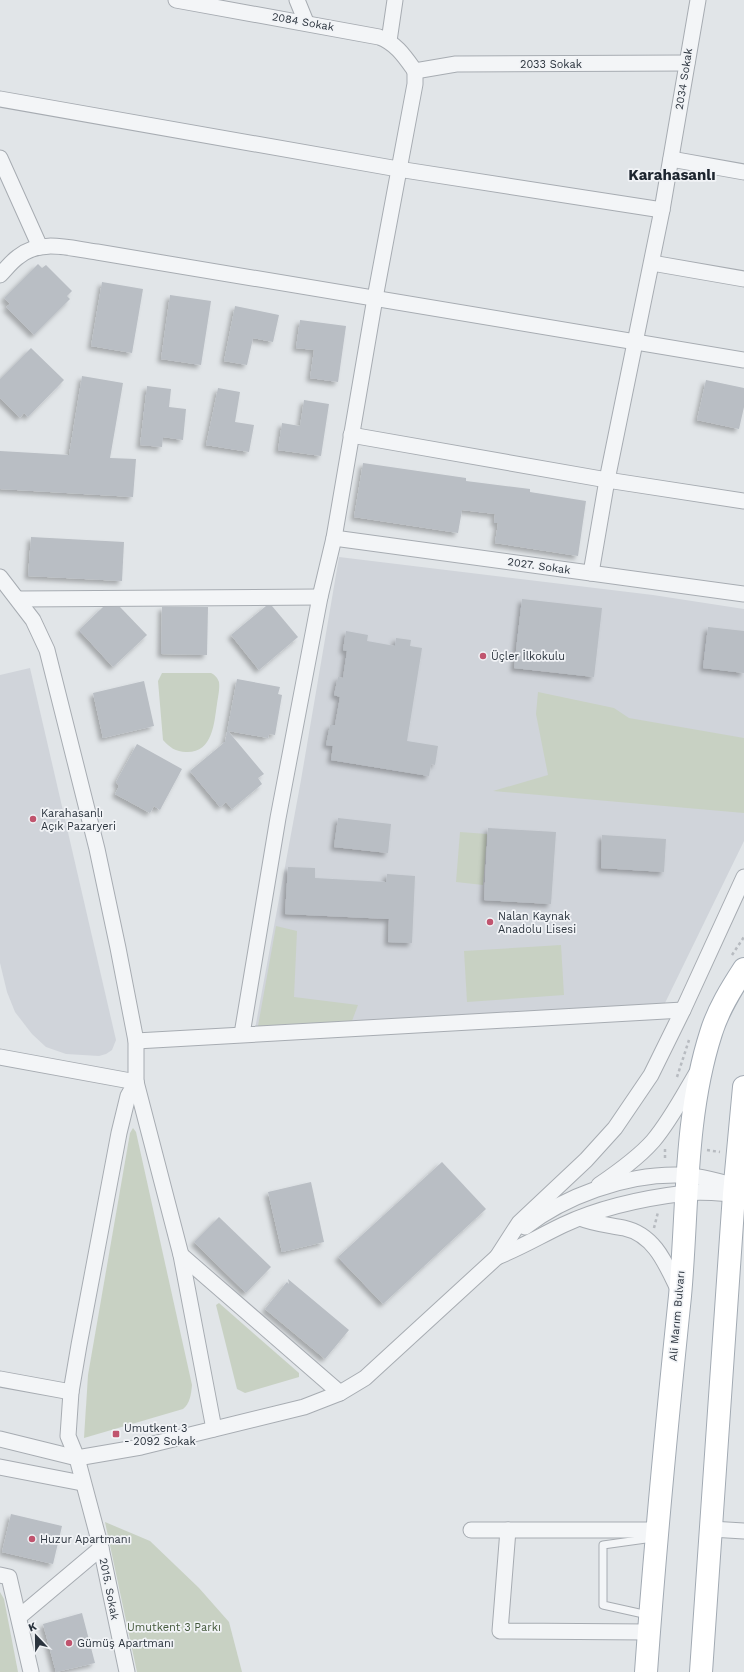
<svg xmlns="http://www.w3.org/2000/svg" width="744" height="1672" viewBox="0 0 744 1672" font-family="'Work Sans',sans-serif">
<defs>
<filter id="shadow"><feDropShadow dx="-3.5" dy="3.5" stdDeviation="2" flood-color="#0004"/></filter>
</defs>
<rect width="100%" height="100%" fill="#e1e5e8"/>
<g fill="#d0d4da">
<polygon points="339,557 653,595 744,609 744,841 665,1003 255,1029 301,780"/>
<polygon points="30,668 116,1040 112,1050 106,1054 99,1056 66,1054 46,1047 32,1034 15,1012 7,992 0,963 0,675"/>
</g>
<g fill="#c8d1c3">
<path d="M162,673H211C215,675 217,677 219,682C220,688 218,697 217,704C214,723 213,753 186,752C176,752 169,747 163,740L158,681Z"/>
<polygon points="538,692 614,708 629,718 744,738 744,813 493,791 548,775 536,714"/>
<polygon points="460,832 487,834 483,885 456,882"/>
<polygon points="276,926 297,931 294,997 358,1005 352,1021 258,1026"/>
<polygon points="561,945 564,995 467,1002 464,951"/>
<path d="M133,1128L136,1132L192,1385C191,1395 190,1403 183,1409L84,1438L88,1375L130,1133Z"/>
<polygon points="219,1303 299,1373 299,1377 245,1393 237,1389 216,1305"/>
<polygon points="105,1522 150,1541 199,1588 229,1622 242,1672 137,1672"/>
<polygon points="0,1592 4,1599 18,1672 0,1672"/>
</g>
<g fill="#b9bec4" filter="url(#shadow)">
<polygon points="38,264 42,268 46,265 72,291 67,296 70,299 34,335 6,307 10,304 4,298"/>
<polygon points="102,282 143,289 132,353 91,346"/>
<polygon points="170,295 211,301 201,365 161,359"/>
<polygon points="235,306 279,315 273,342 253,338 247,365 224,361"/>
<polygon points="300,320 346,326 338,382 310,378 314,350 296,348"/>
<polygon points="31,348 64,380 28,417 24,413 20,418 0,398 0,379"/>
<polygon points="82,376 123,383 110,458 136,459 133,497 0,489 0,451 69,455"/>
<polygon points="706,380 744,388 744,407 739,429 697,420"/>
<polygon points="147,386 171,389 169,407 186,409 183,440 163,437 162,447 140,445"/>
<polygon points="218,388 240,392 235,422 254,425 249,452 206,445"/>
<polygon points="304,400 329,404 321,456 278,450 282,423 300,426"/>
<polygon points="363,463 466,478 466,481 530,489 530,492 586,501 578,556 495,543 498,523 494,523 495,514 462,510 458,533 354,517"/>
<polygon points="31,537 124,542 122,581 28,576"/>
<polygon points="522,599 602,608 594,677 514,668"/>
<polygon points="266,606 272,606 298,637 259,670 231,635"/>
<polygon points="103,607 120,607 147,635 113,667 79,630"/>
<polygon points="162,607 208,607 207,655 161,654"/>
<polygon points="708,627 744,631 744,673 703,668"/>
<polygon points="346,631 368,635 367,641 395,646 396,638 411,640 410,646 422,648 407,741 438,746 435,765 431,764 429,776 331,760 333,746 326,745 330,725 335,725 340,697 334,695 338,677 343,678 347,651 343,650"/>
<polygon points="237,679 280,687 278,694 282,695 275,735 269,734 268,738 228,731 264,774 258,778 262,784 232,809 226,802 220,807 190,771 225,742"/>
<polygon points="144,681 154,726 103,738 93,693"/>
<polygon points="137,744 182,769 160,810 154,806 150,813 115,794 119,786 116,782"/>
<polygon points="338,818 391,824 388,853 334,847"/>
<polygon points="488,828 556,832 551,904 484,900"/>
<polygon points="602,835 666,839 664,872 601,868"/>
<polygon points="288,867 315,868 315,878 386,882 387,874 415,876 412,943 388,942 389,919 285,914"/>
<polygon points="442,1162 486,1209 383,1304 338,1257"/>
<polygon points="311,1182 324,1242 282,1252 268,1192"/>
<polygon points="219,1217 271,1267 246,1293 194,1242"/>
<polygon points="288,1279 349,1330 325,1359 265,1309 287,1282 289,1284"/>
<polygon points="11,1514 62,1526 53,1564 2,1552"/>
<polygon points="82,1613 95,1663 56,1672 43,1624"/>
</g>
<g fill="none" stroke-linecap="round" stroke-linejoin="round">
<defs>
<polyline id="service" points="648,1615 603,1605 603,1545 653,1538"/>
<g id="minor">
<path d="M176,0L379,37C396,43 405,57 415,71"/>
<polyline points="297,0 306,22"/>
<polyline points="389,41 395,0"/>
<polyline points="415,71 456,64 687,63"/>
<polyline points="0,99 398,169 662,210"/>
<polyline points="0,158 40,247"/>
<polyline points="671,159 744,172"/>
<polyline points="652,263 744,279"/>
<path d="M0,275C6,269 11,262 18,257C40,238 72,249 97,252L744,360"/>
<polyline points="351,435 607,480 744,501"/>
<polyline points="334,538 744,594"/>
<polyline points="591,573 607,480 662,210 698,0"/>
<polyline points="0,577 33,620 47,650 97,849 118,948 136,1041 136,1082 181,1255 214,1429"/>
<polyline points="19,599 320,597"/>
<polyline points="242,1034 278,818 320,597 334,538 375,298 415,84 415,71"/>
<polyline points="136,1041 683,1010"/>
<polyline points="0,1057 136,1082"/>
<path d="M599,1185C618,1172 638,1158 653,1141C670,1121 683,1096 696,1074"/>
<path d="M580,1218C595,1224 609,1225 624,1228C656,1235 667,1267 680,1293"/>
<path d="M525,1227C565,1196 624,1175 675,1175C696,1175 716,1180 735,1186"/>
<polyline points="181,1255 340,1393"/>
<path d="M497,1257C520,1248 540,1236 563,1225C601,1207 644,1198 686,1193C701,1191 719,1193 734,1194"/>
<polyline points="0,1379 71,1392"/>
<polyline points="0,1439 77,1458 141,1447 304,1407 340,1393 365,1378 497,1257 519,1223 586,1160 615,1128 651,1075 683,1010 744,877"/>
<polyline points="0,1467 82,1483"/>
<polyline points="711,1529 744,1531"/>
<polyline points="471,1530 656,1530"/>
<polyline points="508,1530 500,1631 649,1632"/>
<polyline points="0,1575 9,1577 31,1672"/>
<polyline points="19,1617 101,1548"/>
<polyline points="127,1672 101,1548 77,1458 68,1436 71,1392 79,1345 119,1133 128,1096 136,1082"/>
</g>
<g id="primary">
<path d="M646,1672C655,1546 667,1421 680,1296C688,1209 684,1117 711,1033C718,1010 731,989 744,969"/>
<polyline points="701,1672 734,1194 744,1087"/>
</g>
</defs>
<use href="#service" stroke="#a7acb2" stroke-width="9"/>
<use href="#minor" stroke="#a7acb2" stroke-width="17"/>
<use href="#primary" stroke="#a2aab3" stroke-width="24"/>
<g stroke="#b7bbc0" stroke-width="2.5" stroke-dasharray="3 3" stroke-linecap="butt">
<polyline points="732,955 744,937"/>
<polyline points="677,1077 689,1040"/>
<polyline points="665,1149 665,1161"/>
<polyline points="707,1150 720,1152"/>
<polyline points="654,1228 658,1212"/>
</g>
<use href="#service" stroke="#f3f5f7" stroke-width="7"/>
<use href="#minor" stroke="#f3f5f7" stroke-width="15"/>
<use href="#primary" stroke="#fff" stroke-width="22"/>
</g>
<g fill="#c0546e" stroke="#f1f3f6" stroke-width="1.5">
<circle cx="483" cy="656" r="4"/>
<circle cx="33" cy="819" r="4"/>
<circle cx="490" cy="922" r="4"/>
<rect x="112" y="1430" width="8" height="8" rx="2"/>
<circle cx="32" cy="1539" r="4"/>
<circle cx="69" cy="1643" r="4"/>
</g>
<g text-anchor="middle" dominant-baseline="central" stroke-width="3.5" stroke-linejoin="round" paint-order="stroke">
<g font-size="11" fill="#2b343e" stroke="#f1f3f6">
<text transform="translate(303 22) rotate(10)">2084 Sokak</text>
<text x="551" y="64">2033 Sokak</text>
<text transform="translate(684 79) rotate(-81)">2034 Sokak</text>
<text transform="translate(539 566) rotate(8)">2027. Sokak</text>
<text transform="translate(677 1316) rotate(-85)">Ali Marım Bulvarı</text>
<text transform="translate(109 1589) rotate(79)">2015. Sokak</text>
</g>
<g font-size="11" fill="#2b343e" stroke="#f1f3f6" text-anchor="start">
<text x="491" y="656">Üçler İlkokulu</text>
<text x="41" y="813">Karahasanlı<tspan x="41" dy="13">Açık Pazaryeri</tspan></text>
<text x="498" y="916">Nalan Kaynak<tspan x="498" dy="13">Anadolu Lisesi</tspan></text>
<text x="124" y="1428">Umutkent 3<tspan x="124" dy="13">- 2092 Sokak</tspan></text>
<text x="40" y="1539">Huzur Apartmanı</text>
<text x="77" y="1643">Gümüş Apartmanı</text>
</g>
<g font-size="11" fill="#43583a" stroke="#f1f3f6">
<text x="174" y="1627">Umutkent 3 Parkı</text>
</g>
<g font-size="15" font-weight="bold" fill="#1d252f" stroke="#f1f3f6">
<text x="672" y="175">Karahasanlı</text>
</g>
</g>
<g transform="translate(36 1636) rotate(338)" stroke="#f1f3f6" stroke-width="3" paint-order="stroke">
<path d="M0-3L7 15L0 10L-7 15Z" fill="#2b343e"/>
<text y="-6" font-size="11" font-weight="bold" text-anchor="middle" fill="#2b343e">K</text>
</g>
</svg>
